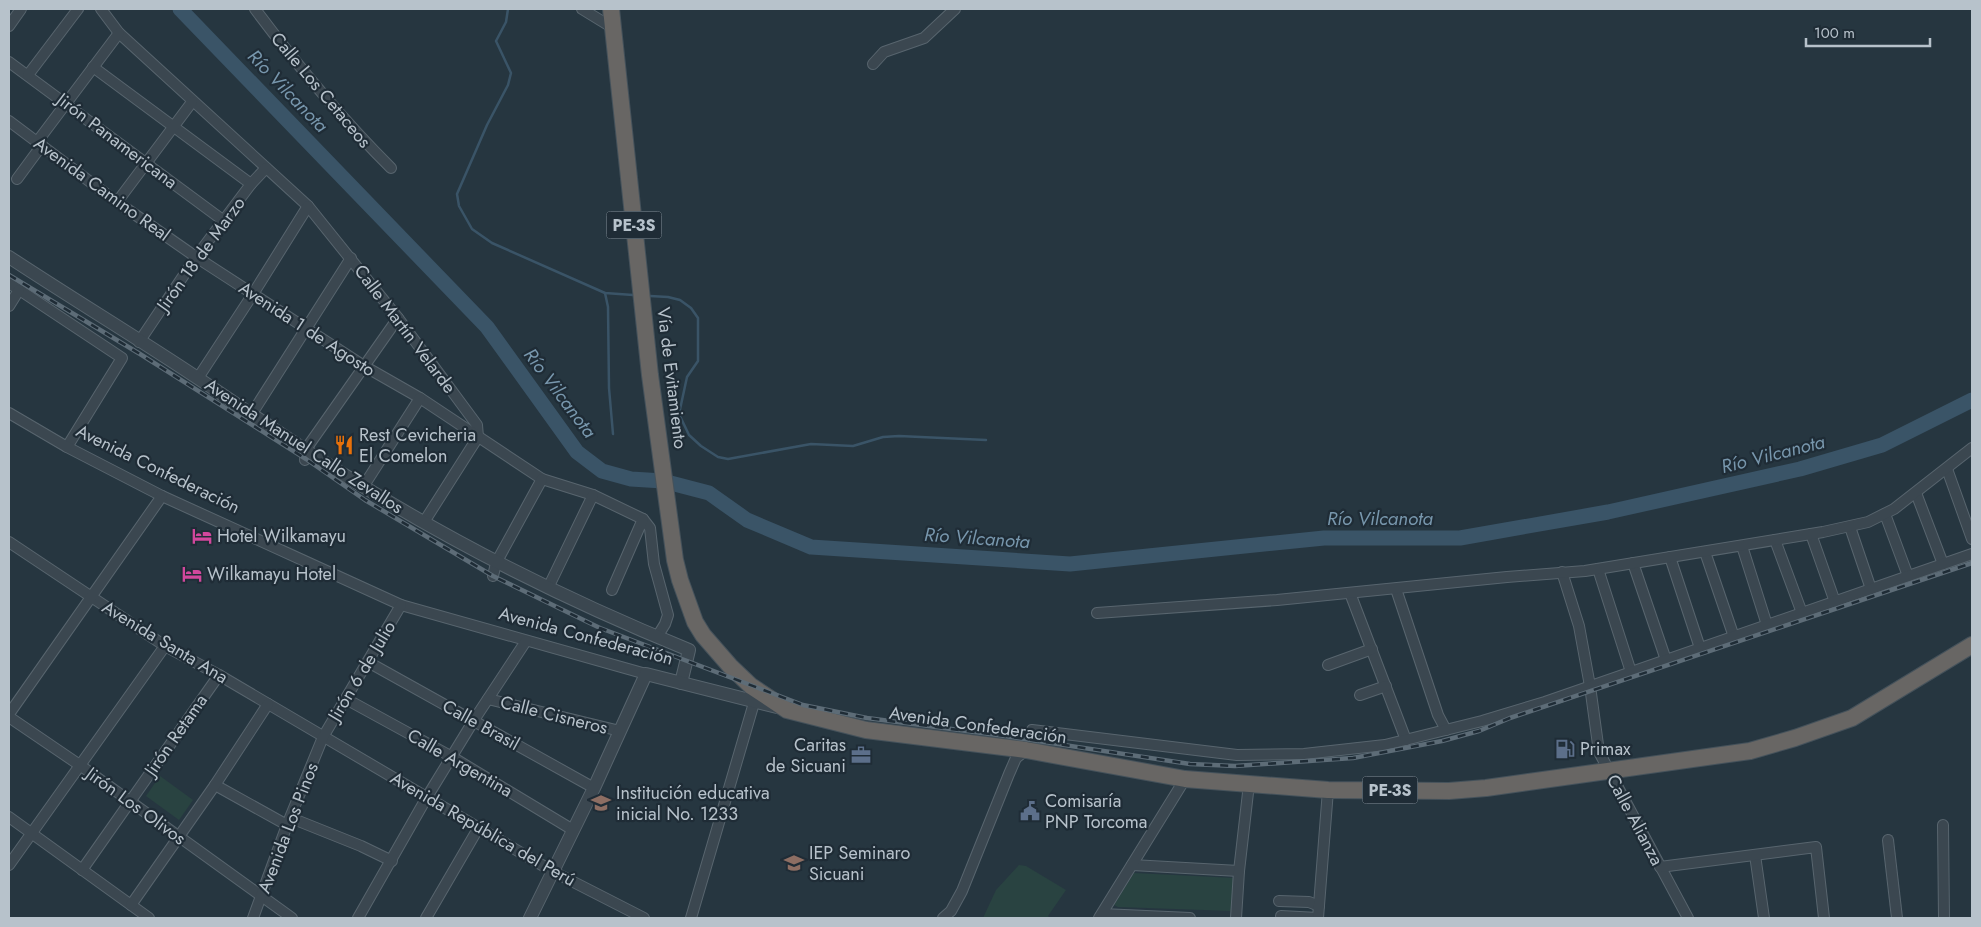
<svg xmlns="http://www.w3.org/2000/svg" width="1981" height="927" viewBox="0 0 1981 927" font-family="Jost,sans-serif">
<rect width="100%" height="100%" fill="#263640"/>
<g fill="#294341">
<polygon points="160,776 193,800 179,820 146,796"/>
<polygon points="1019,865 1026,866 1066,890 1048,916 1050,918 983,918 996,890"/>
<polygon points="1134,873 1235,878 1232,911 1118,907 1114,905"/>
</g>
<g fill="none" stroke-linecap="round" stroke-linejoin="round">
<g stroke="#3a5467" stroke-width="2.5">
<polyline points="508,9 506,22 496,41 511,73 508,85 487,125 457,194 459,206 472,229 492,243 605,293 633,295"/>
<polyline points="605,293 608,307 609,388 613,434"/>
<polyline points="650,296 668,297 680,300 691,308 698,318 698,361 687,377 679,414 689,435 701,446 718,457 728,459 811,444 853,446 883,437 899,436 986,440"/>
</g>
<polyline stroke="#3a5467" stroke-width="15" points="180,9 487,327 577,452 602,471 631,479 663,481 709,493 747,520 811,547 1070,564 1324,538 1460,538 1608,512 1800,469 1882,445 1972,400"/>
<defs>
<g id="minor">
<polyline points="101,9 119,33 308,206 398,318 477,425 478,437"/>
<path d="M255,9C297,65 341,118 391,168"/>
<polyline points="582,9 613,28"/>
<polyline points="9,26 21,9"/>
<polyline points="9,62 224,221"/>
<polyline points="873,64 884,52 924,38 955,9"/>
<polyline points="93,67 251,184"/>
<polyline points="28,75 78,9"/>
<polyline points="9,121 117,202 196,257 364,366 420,398 542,479 593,495 643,519 650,528 654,564 668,615 665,624 657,637"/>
<polyline points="37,142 119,33"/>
<polyline points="17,179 42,145"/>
<polyline points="117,202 192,102"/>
<polyline points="9,283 122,358 67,447"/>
<polyline points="9,306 19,290"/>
<polyline points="139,342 196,257 251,184 266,168"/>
<polyline points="198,378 253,294 308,206"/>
<polyline points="9,413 67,447 162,496 401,605 646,674"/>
<polyline points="251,415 351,258"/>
<polyline points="305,460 306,449 398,318"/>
<polyline points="1947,469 1972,539"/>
<polyline points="363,487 420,398"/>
<polyline points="1916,493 1943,564"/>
<polyline points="1885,514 1908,576"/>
<polyline points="424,522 478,437"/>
<polyline points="1850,527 1871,589"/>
<polyline points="1811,534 1835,602"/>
<polyline points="1775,540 1802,613"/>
<polyline points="9,542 165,646 219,675 552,871 644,918"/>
<polyline points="1742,546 1767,625"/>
<polyline points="1705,552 1734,637"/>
<polyline points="1670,557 1700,648"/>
<polyline points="1633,563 1666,660"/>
<polyline points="1598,569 1631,672"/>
<polyline points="1562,572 1579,626 1590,686 1599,752 1688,918"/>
<polyline points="493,576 496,563 542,479"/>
<polyline points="548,588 593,495"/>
<polyline points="1396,589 1438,715 1446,730"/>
<polyline points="612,590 643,519"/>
<polyline points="1350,593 1406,740"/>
<polyline points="1097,613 1277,600 1507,577 1585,571 1823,532 1868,522 1894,509 1972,448"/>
<polyline points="368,662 594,788"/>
<polyline points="1328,665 1372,649"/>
<polyline points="1360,695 1386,686"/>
<polyline points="346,699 452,757 573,830"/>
<polyline points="488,699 620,731"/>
<polyline points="9,714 162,496"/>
<polyline points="9,717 81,766 292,918"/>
<polyline points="215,785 287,825"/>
<polyline points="9,817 149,918"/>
<polyline points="291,818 361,846 392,861"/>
<polyline points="1943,825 1944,918"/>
<polyline points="1888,840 1897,918"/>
<polyline points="1755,855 1764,918"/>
<polyline points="9,865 165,646"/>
<polyline points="1132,865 1239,871"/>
<polyline points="1660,867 1816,847 1824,918"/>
<polyline points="82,870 219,675"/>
<polyline points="1279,901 1309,902 1319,906"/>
<polyline points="131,905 215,785 268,704"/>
<polyline points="1102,914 1190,918"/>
<polyline points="1281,916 1318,918"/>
<polyline points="253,918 287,825 323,737 401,605"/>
<polyline points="358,918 427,797 474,720 526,641"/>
<polyline points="426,918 479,827"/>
<polyline points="691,918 756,696"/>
<polyline points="943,918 951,911 962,891 1009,774 1016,758 1026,750 1032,730 1237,755 1304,754 1385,745 1482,721 1545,702 1972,554"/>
<polyline points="1099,918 1185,779"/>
<polyline points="1236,918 1239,871 1249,784"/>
<polyline points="1318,918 1328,790"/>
</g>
<g id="tertiary">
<path d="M9,257C71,298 136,337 199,379C253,415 307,453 364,487C468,551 576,604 689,650L681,683"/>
<polyline points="530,918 594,788 646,674 777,707"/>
</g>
<polyline id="trunk" points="611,9 650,375 675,560 680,580 695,622 703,635 730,666 751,686 787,710 866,730 1026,750 1185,779 1328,790 1449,791 1486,788 1750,751 1795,738 1852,718 1972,645"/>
</defs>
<use href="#minor" stroke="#58656e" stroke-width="12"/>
<use href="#tertiary" stroke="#58656e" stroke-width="14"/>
<use href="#trunk" stroke="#45525b" stroke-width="18"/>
<use href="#minor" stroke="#3b4750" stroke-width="10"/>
<use href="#tertiary" stroke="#3b4750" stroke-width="12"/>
<use href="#trunk" stroke="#686664" stroke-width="16"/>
<defs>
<polyline id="rail" points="9,275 140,354 306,459 365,500 493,576 600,628 803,705 867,718 1005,736 1190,764 1235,766 1353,758 1442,741 1479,731 1510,718 1972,563"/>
</defs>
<use href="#rail" stroke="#5d6c77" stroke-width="4.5"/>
<use href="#rail" stroke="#1f2c36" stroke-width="2.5" stroke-dasharray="8" stroke-linecap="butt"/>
</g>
<defs>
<symbol id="restaurant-bare" viewBox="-9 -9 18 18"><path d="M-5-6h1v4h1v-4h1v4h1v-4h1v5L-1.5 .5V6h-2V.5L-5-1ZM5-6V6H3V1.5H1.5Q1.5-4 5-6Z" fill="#e8710a" stroke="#1f2c36" stroke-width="2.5" paint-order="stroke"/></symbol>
<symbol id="hotel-bare" viewBox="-9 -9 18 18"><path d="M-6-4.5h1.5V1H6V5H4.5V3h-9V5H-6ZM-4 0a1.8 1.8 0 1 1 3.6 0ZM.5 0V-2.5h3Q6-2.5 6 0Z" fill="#d1479c" stroke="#1f2c36" stroke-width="2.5" paint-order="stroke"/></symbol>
<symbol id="fuel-bare" viewBox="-9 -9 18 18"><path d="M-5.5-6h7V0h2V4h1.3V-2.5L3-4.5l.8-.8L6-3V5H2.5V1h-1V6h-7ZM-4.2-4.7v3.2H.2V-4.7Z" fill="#5c6f8a" stroke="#1f2c36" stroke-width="2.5" paint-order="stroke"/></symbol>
<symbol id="office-bare" viewBox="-9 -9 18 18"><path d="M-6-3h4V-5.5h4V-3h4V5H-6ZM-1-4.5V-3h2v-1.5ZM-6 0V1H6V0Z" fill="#5c6f8a" stroke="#1f2c36" stroke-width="2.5" paint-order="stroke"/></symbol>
<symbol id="school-bare" viewBox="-9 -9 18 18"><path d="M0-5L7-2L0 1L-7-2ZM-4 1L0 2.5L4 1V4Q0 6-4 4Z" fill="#8d6e63" stroke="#1f2c36" stroke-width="2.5" paint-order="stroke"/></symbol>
<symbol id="civic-bare" viewBox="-9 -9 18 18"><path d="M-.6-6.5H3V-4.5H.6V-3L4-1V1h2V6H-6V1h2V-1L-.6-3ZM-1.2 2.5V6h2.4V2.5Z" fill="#5c6f8a" stroke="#1f2c36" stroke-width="2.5" paint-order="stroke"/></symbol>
<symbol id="university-bare" viewBox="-9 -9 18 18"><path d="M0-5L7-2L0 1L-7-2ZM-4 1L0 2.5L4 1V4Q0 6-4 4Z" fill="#8d6e63" stroke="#1f2c36" stroke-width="2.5" paint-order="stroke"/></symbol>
</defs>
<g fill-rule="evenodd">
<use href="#restaurant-bare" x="330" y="431" width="28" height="28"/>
<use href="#hotel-bare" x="188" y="522" width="28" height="28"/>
<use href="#hotel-bare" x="178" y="560" width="28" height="28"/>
<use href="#fuel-bare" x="1551" y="735" width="28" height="28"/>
<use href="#office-bare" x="847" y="741" width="28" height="28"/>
<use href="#school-bare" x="587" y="789" width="28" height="28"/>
<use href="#civic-bare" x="1016" y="797" width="28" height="28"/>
<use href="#university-bare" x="780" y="849" width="28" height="28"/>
</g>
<g text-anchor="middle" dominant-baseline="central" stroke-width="4.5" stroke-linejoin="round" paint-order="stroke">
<g fill="#1f2c36" stroke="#89959e" stroke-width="1">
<rect x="606.5" y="211.5" width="55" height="27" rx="4"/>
<rect x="1362.5" y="776.5" width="55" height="27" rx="4"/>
</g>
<g font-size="16" font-weight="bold" fill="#b7c2cb">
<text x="634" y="225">PE-3S</text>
<text x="1390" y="790">PE-3S</text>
</g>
<g font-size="18" fill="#b7c2cb" stroke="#1f2c36">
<text transform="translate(321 90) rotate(50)">Calle Los Cetaceos</text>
<text transform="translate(117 141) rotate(37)">Jirón Panamericana</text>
<text transform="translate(102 189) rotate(36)">Avenida Camino Real</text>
<text transform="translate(201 254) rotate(-54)">Jirón 18 de Marzo</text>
<text transform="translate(307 329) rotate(33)">Avenida 1 de Agosto</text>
<text transform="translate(405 329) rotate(53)">Calle Martín Velarde</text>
<text transform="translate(672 378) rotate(83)">Vía de Evitamiento</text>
<text transform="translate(304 446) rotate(33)">Avenida Manuel Callo Zevallos</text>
<text transform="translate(158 469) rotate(26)">Avenida Confederación</text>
<text transform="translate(586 636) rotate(15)">Avenida Confederación</text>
<text transform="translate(165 642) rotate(31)">Avenida Santa Ana</text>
<text transform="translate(362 671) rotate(-59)">Jirón 6 de Julio</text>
<text transform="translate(554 715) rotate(14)">Calle Cisneros</text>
<text transform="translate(481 725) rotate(29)">Calle Brasil</text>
<text transform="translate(978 725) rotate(8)">Avenida Confederación</text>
<text transform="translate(176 735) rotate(-55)">Jirón Retama</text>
<text transform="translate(460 763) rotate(30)">Calle Argentina</text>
<text transform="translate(136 806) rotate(36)">Jirón Los Olivos</text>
<text transform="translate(1635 820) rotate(62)">Calle Alianza</text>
<text transform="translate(288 828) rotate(-69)">Avenida Los Pinos</text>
<text transform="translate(483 829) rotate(30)">Avenida República del Perú</text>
</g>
<g font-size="18" fill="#b7c2cb" stroke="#1f2c36" text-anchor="start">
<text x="359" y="435">Rest Cevicheria<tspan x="359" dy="21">El Comelon</tspan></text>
<text x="217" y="536">Hotel Wilkamayu</text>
<text x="207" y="574">Wilkamayu Hotel</text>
<text x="846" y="745" text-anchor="end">Caritas<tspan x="846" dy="21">de Sicuani</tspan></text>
<text x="1580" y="749">Primax</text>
<text x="616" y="793">Institución educativa<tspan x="616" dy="21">inicial No. 1233</tspan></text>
<text x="1045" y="801">Comisaría<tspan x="1045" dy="21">PNP Torcoma</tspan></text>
<text x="809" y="853">IEP Seminaro<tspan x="809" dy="21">Sicuani</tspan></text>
</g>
<g font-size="19" font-style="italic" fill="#7897ad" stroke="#1f2c36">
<text transform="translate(288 91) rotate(46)">Río Vilcanota</text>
<text transform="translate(560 393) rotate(53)">Río Vilcanota</text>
<text transform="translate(1773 454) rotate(-14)">Río Vilcanota</text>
<text x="1380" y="518">Río Vilcanota</text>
<text transform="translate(977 538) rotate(4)">Río Vilcanota</text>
</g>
</g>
<rect width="1981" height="927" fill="none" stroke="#b7c2cb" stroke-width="20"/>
<path d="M1806 38v8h124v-8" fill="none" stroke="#b7c2cb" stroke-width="2.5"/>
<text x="1814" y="38" font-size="15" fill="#b7c2cb" stroke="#1f2c36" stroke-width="4" paint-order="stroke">100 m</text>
</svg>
